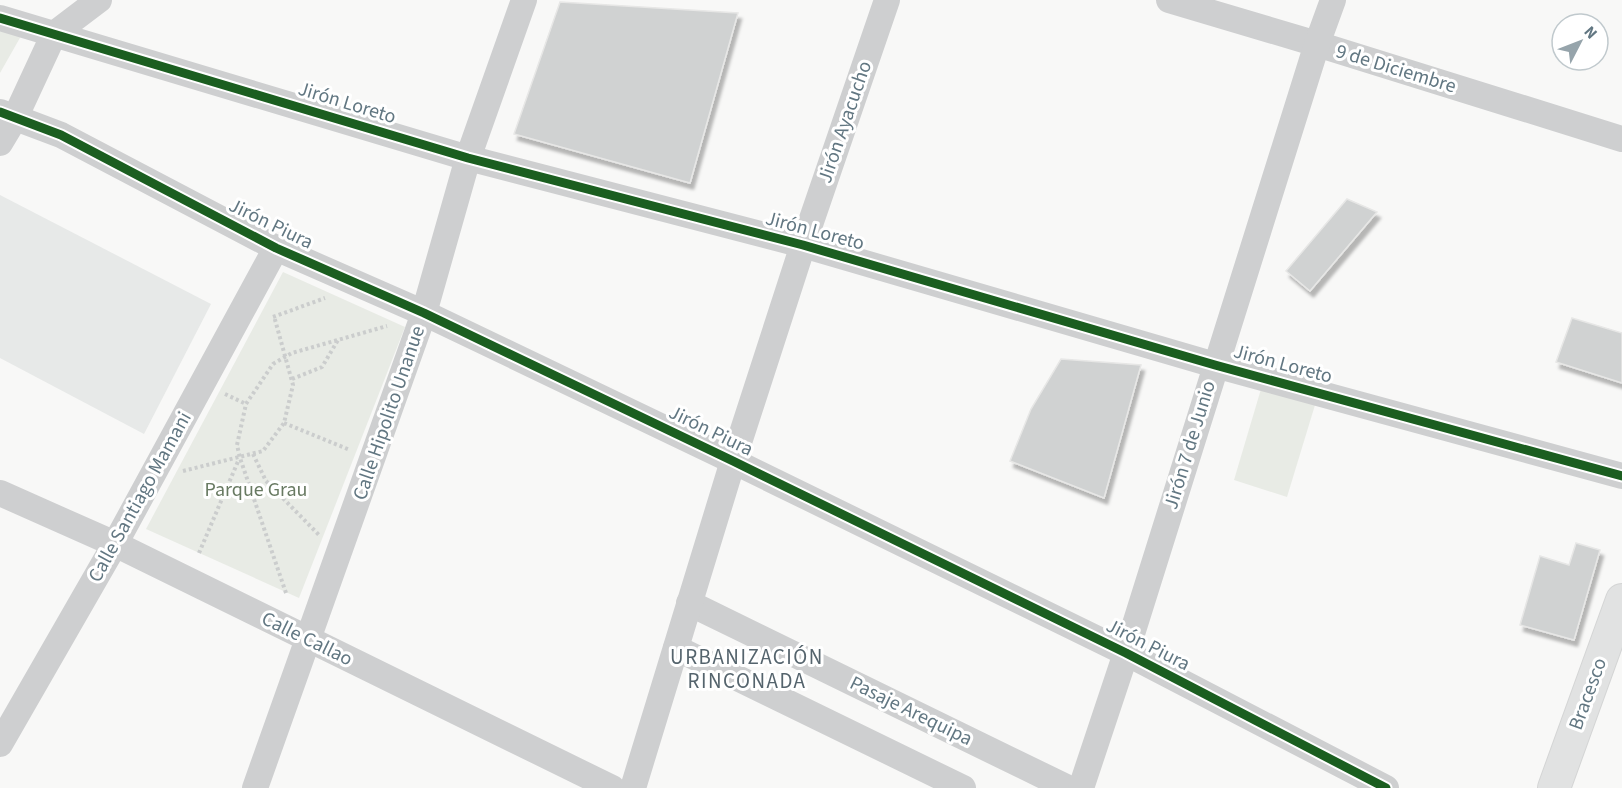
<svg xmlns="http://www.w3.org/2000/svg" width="1622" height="788" viewBox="0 0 1622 788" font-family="'Source Sans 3',sans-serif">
<defs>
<filter id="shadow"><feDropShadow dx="3.5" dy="6" stdDeviation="1.5" flood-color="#0004"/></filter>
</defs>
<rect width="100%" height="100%" fill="#f8f8f7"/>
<polygon fill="#e7e9e8" points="0,195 211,304 144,434 0,358"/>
<g fill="#e8ebe5">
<polygon points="0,29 21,36 0,73"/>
<polygon points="283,272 405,327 299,598 146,529"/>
<polygon points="1261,389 1315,405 1287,497 1234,480"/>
</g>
<g fill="#d0d2d2" stroke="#e7e7e6" stroke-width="1.5" filter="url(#shadow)">
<polygon points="560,2 738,13 690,183 514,134"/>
<polygon points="1347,199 1377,212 1310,291 1286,271"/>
<polygon points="1572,318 1622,333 1622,383 1556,362"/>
<polygon points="1061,359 1141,365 1104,498 1010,461 1031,409"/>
<polygon points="1576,543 1600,550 1574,640 1520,625 1540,556 1569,565"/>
</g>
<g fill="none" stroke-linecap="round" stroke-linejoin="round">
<defs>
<polyline id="major" points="1554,788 1622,600"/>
</defs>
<use href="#major" stroke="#d4d5d5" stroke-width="34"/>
<g stroke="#cbcdcd" stroke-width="4" stroke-dasharray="3 3" stroke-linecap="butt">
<polyline points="273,317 325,298"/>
<polyline points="292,379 322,367 338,340"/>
<polyline points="225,394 246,404"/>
<polyline points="284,423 350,450"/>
<polyline points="253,454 266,481 320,536"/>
<polyline points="183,471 263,451 284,423 293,385 274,316"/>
<polyline points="199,553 239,459"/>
<polyline points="286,593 240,458 237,445 246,404 273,364 292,353 387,326"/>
</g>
<g stroke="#cecfd0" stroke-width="26">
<polyline points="1169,0 1317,44 1622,139"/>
<polyline points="0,18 468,158 803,245 1215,365 1622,476"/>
<polyline points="0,112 61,135 276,248 424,313 733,461 1126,653 1386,788"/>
<polyline points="0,143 15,118 54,34 99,0"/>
<polyline points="0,493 115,544 612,788"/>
<polyline points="689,603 1068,788"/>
<polyline points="676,648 963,788"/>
<polyline points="0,744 115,544 276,248"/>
<polyline points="255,788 424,313 468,158 524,0"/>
<polyline points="633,788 733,461 803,245 887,0"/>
<polyline points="1081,788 1126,653 1317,44 1333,0"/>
</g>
<use href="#major" stroke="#e1e2e2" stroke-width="32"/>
<defs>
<g id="cycleway">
<polyline points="0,18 468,158 803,245 1215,365 1622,476"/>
<polyline points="0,112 61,135 276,248 424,313 733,461 1126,653 1386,788"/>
</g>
</defs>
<use href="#cycleway" stroke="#fff" stroke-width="13"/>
<use href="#cycleway" stroke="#1b5e20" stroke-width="9"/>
</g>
<g text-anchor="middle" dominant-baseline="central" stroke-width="6" stroke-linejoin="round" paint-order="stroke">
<g font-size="20" fill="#627782" stroke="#fff">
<text transform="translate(1396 69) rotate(17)">9 de Diciembre</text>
<text transform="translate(347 103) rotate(17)">Jirón Loreto</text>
<text transform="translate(845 122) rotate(-71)">Jirón Ayacucho</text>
<text transform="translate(271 224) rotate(26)">Jirón Piura</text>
<text transform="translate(815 231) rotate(15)">Jirón Loreto</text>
<text transform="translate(1283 364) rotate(15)">Jirón Loreto</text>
<text transform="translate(389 413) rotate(-71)">Calle Hipolito Unanue</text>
<text transform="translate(711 431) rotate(26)">Jirón Piura</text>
<text transform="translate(1190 445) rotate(-73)">Jirón 7 de Junio</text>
<text transform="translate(140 497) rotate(-61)">Calle Santiago Mamani</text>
<text transform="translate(307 639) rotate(26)">Calle Callao</text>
<text transform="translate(1148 645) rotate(27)">Jirón Piura</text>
<text transform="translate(1588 694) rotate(-70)">Bracesco</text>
<text transform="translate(911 711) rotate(26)">Pasaje Arequipa</text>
</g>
<g font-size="20" fill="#687a62" stroke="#fff">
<text x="256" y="490">Parque Grau</text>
</g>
<g font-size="21" letter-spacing="1.5" fill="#55646d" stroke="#fff">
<text x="747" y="657">URBANIZACIÓN<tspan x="747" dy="24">RINCONADA</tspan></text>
</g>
</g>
<g transform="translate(1580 42) rotate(48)"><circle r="28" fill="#ffffff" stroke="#c0c9cd" stroke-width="1.5"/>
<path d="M0-4.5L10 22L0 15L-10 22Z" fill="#96a4ab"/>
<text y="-9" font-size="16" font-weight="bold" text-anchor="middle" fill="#627782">N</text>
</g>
</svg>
